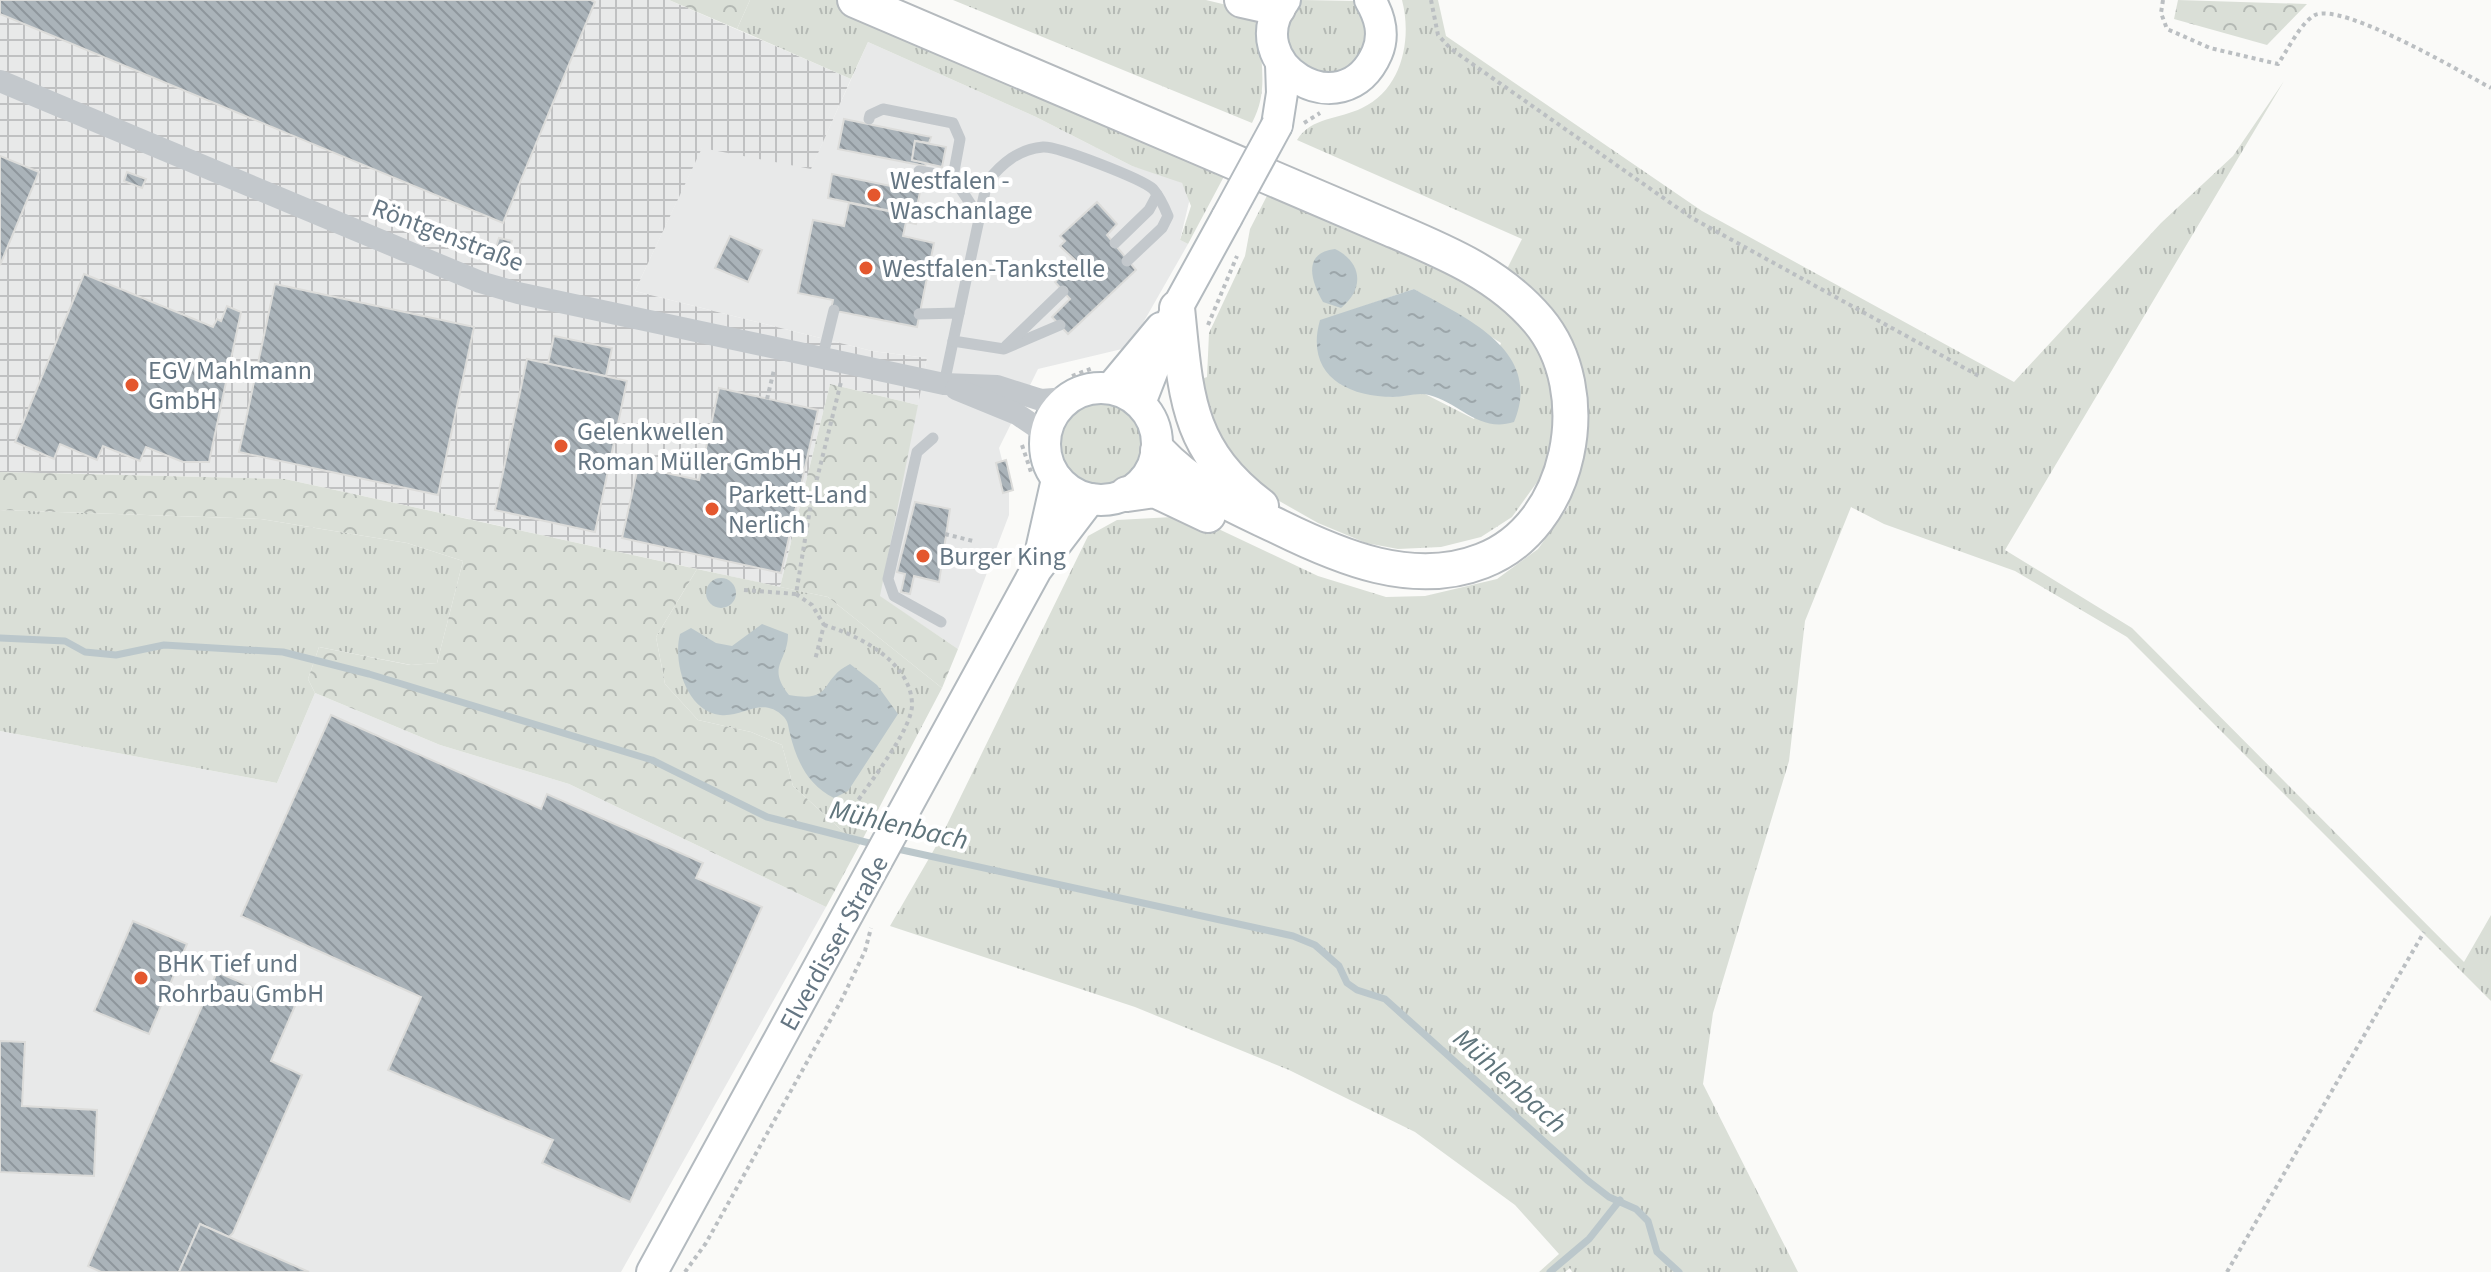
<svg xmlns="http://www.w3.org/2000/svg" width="2491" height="1272" viewBox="0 0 2491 1272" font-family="'Source Sans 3',sans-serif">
<defs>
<pattern id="industrial-grid" width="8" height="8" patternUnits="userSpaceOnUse" patternTransform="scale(2)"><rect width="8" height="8" fill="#e8e9e9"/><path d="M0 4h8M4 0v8" fill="none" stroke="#c0c1c2"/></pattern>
<pattern id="grass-tufts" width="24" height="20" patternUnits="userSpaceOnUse" patternTransform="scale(2)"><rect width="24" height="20" fill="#dadfd7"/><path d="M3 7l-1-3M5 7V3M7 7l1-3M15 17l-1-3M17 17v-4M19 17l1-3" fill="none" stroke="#b4b9b4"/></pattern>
<pattern id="forest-crowns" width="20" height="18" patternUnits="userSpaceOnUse" patternTransform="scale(2)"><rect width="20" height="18" fill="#dadfd7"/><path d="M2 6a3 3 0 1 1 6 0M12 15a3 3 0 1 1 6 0" fill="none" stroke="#b4b9b4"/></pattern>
<pattern id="water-ripples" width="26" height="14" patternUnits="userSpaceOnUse" patternTransform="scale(2)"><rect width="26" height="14" fill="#bbc7cb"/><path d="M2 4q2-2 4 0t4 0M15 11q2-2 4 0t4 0" fill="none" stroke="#9ca6aa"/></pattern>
<pattern id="building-back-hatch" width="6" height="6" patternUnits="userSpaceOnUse" patternTransform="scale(2)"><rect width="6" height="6" fill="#aab3b9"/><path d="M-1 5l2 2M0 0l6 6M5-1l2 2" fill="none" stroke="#8e969c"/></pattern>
</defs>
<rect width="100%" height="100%" fill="#fafaf8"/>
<g fill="#e8e9e9">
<polygon points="868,42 1036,117 1132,166 1168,176 1182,183 1190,198 1180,240 1188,244 1127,351 1122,349 1038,369 999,448 1009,488 1009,515 958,649 879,596 927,358 872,351 635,291 702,147 811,168"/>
<polygon points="315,693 440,745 569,784 826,907 621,1272 0,1272 0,731 277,783"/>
</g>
<polygon fill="url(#industrial-grid)" points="0,0 669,0 851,79 811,169 702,148 635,291 872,351 927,358 918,405 830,384 780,587 285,479 0,472"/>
<g fill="url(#grass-tufts)" fill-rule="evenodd">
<polygon points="750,0 839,0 1229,167 1188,244 1180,240 1191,206 1182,183 1132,166 1036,117 868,42 851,79 737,29"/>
<path d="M953,0H1206L1264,14C1254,55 1273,83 1252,123Z"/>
<path d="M1302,0L1355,1C1391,49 1339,100 1295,55C1287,48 1283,37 1287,27C1290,17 1294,5 1302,0Z"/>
<path d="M1402,0H1438L1446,36L1702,211L2014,382L2161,223L2233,156L2284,81L2005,550L2132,628L2464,962L2491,915V1001L2127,637L2015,571L1884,524L1851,507L1805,621L1789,761L1713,1013L1703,1084L1798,1272H1572L1570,1268L1565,1272H1539L1559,1254L1515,1205L1415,1132L1289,1070L1135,1007L890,926L939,841L1088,536L1117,520L1191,516L1318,576L1386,597L1425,596L1497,579L1538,549L1568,507L1583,412L1580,374L1559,319L1520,276L1507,269L1522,239L1297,140C1311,117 1340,119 1362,108C1403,89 1412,38 1402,0Z"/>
<path d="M1272,186L1431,252L1539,334L1560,392L1548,467L1512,517L1481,537L1441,547L1398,549L1366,543L1318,523L1258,489L1222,452L1199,380L1207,377L1209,333L1245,256L1250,229ZM1414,289L1501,343L1474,419L1423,393L1390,397L1340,384L1320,321Z"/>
<circle cx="1101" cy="443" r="42"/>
<polygon points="0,510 261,519 407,543 463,561 437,663 411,665 319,647 308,679 315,693 277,783 0,731"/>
<polygon points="697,569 828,597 942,688 859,846 793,786 782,745 751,732 698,720 665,684 656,637"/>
</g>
<g fill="url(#forest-crowns)">
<polygon points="669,0 750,0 737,29"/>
<polygon points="2178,0 2307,4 2267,45 2174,19"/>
<polygon points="830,384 918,405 880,596 958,649 942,688 828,597 780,587"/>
<polygon points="0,472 285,479 697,569 656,637 665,684 698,720 751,732 782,745 793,786 859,846 826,907 569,784 440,745 315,693 308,679 319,647 410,665 437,663 463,561 407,543 261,519 0,510"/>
</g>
<g fill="url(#water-ripples)">
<path d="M1335,249C1362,262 1365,289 1341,308L1323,302C1311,281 1302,253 1335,249Z"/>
<path d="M1414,289C1465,318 1544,350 1514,422C1479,433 1460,403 1429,395C1418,392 1405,397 1393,397C1344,397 1305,373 1320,320Z"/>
<circle cx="721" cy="593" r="15"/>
<path d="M762,624L788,634C788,662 766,666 789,695C835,703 818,680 850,664L877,685L898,714L848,791L834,798C808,785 797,762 790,734C788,727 789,723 784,717C762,695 743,718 720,715C685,710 673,661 680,634L691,628L716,643L732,646Z"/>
</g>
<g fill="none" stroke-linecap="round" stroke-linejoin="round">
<g stroke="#bbc7cb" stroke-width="7">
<polyline points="0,638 65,641 85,652 116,655 164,645 283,652 369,674 652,760 767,817 877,845"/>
<polyline points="893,848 1293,936 1315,945 1339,966 1347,983 1357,990 1385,999 1587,1180 1609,1197 1636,1209 1648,1221 1657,1252 1679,1272"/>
<polyline points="1550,1272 1589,1239 1620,1200"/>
</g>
</g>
<g fill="url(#building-back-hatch)" stroke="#dcdcda" stroke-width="2">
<polygon points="0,0 591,0 595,2 503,223 0,14"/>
<polygon points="844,119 931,137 929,143 915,141 912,160 926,163 925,166 838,149"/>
<polygon points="915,141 946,147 942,167 912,160"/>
<polygon points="0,156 39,172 0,265"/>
<polygon points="127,172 146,179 142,188 124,181"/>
<polygon points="832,174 920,192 915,216 828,198"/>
<polygon points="1097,202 1117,224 1107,235 1136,270 1068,334 1052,317 1070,299 1055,282 1076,261 1060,246 1065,241 1060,236"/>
<polygon points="849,203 917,217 916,224 906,222 903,236 934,243 917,327 831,310 833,300 798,293 813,220 844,226"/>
<polygon points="730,236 762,250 748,282 715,268"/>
<polygon points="499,238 512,241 509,250 496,247"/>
<polygon points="84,274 213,327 217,319 221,321 227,306 241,312 209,462 183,462 146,447 140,461 103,446 97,460 60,444 54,459 15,442"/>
<polygon points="275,284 474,327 438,495 239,452"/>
<polygon points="554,336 612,348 606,376 548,364"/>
<polygon points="527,359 627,381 595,532 495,510"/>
<polygon points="719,388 818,410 781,573 622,538 638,467 699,480"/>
<polygon points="1006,460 1013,490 1003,493 996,463"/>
<polygon points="915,502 950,509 939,582 914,576 910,594 901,592 905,574 897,572"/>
<polygon points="331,715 541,809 547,794 703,863 696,878 762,907 630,1202 542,1163 553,1140 388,1070 421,997 241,916"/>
<polygon points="133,921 187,944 149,1034 94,1011"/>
<polygon points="217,972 295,1006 271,1061 302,1075 233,1233 229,1237 200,1224 179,1272 101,1272 88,1266"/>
<polygon points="0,1041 25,1042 22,1106 97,1110 94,1176 0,1172"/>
<polygon points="200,1224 229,1237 309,1272 179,1272"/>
</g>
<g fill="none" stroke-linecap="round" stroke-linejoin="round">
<defs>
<g id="secondary">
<path d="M1285,0C1235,63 1343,131 1377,53C1385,34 1380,17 1370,0"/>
<polyline points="1277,125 1282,93 1281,64"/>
<circle cx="1101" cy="444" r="56"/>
<polyline points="1111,388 1161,328"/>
<polyline points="1140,403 1177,308 1227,217"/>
<polyline points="1039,559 1057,479"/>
<polyline points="652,1272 1036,570 1090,499"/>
</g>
<g id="primary">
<path d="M855,0L1391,229C1445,252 1499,274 1538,320C1598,391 1572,527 1482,561C1413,588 1340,557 1279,527C1231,504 1195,490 1158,451"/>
<polyline points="1242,0 1278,8"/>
<path d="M1177,308C1186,395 1186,449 1261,506"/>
<polyline points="1127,494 1155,490 1208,515"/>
</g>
</defs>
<use href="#secondary" stroke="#b3babf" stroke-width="34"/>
<use href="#primary" stroke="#b5babe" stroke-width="38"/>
<g stroke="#bbbfc2" stroke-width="4" stroke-dasharray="4 4" stroke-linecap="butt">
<polyline points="1431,0 1438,35 1451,49 1692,218 1979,376"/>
<path d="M2163,0L2161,13L2167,29L2210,48L2278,64C2287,51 2301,22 2315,15C2342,2 2461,72 2491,88"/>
<polyline points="1304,123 1320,113"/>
<polyline points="1208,325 1237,256"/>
<polyline points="1072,376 1093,368"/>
<polyline points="767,399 774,370"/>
<polyline points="1022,445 1032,475"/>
<polyline points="945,534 973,541"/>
<polyline points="744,590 796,594 811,503 841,382"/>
<polyline points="796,594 812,605 824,625 815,660"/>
<path d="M824,625C858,635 910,661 912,703C914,727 869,783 855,805"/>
<polyline points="685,1272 706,1243 841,1001 865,951 871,928"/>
<polyline points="2227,1272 2424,932"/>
</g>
<g stroke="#c3c8cc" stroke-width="11">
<polyline points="869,119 870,115 883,109 953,123 960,139 953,177 979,217"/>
<polyline points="919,171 953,177"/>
<polyline points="1115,243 1149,210 1157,195"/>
<path d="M959,313L987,182C1002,163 1019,149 1043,147C1058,146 1142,179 1153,189C1160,197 1164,206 1168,216L1162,228L1127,261"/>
<polyline points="919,314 959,313 944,384"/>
<polyline points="953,341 1004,349 1060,325"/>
<polyline points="1006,346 1063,291"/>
<polyline points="822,359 834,310"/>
<polyline points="933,438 917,452 888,579 894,596 941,622"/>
</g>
<g stroke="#c3c8cc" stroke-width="22">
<polyline points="0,81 480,282 518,293 944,384 997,386 1041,400 1067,398"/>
<polyline points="956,389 1017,414 1045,433"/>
</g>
<use href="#secondary" stroke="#fff" stroke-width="30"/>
<use href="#primary" stroke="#fff" stroke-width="34"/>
<defs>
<polyline id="secondary-bridge" points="1227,217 1277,125"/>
</defs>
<use href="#secondary-bridge" stroke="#b3babf" stroke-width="34" stroke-linecap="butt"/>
<use href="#secondary-bridge" stroke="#fff" stroke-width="30"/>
</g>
<g fill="#e4572e" stroke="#fff" stroke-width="3">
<circle cx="874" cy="195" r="8"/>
<circle cx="866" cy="268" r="8"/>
<circle cx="132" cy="385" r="8"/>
<circle cx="561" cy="446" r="8"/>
<circle cx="712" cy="509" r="8"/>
<circle cx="923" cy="556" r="8"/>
<circle cx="141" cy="978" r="8"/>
</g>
<g text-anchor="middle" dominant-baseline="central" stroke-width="8" stroke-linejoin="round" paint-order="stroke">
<g font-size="26" fill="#657683" stroke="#fff" text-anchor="start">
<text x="890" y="180">Westfalen -<tspan x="890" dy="30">Waschanlage</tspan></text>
<text x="882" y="268">Westfalen-Tankstelle</text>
<text x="148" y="370">EGV Mahlmann<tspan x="148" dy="30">GmbH</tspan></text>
<text x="577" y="431">Gelenkwellen<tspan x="577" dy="30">Roman Müller GmbH</tspan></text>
<text x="728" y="494">Parkett-Land<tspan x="728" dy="30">Nerlich</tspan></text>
<text x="939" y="556">Burger King</text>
<text x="157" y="963">BHK Tief und<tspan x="157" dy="30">Rohrbau GmbH</tspan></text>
</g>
<g font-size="26" fill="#657683" stroke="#fff">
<text transform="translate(448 235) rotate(21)">Röntgenstraße</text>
<text transform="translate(834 943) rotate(-61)">Elverdisser Straße</text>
</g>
<g font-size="28" font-style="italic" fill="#60757c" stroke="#fff">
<text transform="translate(899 825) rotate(13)">Mühlenbach</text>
<text transform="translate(1510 1081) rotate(42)">Mühlenbach</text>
</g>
</g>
</svg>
